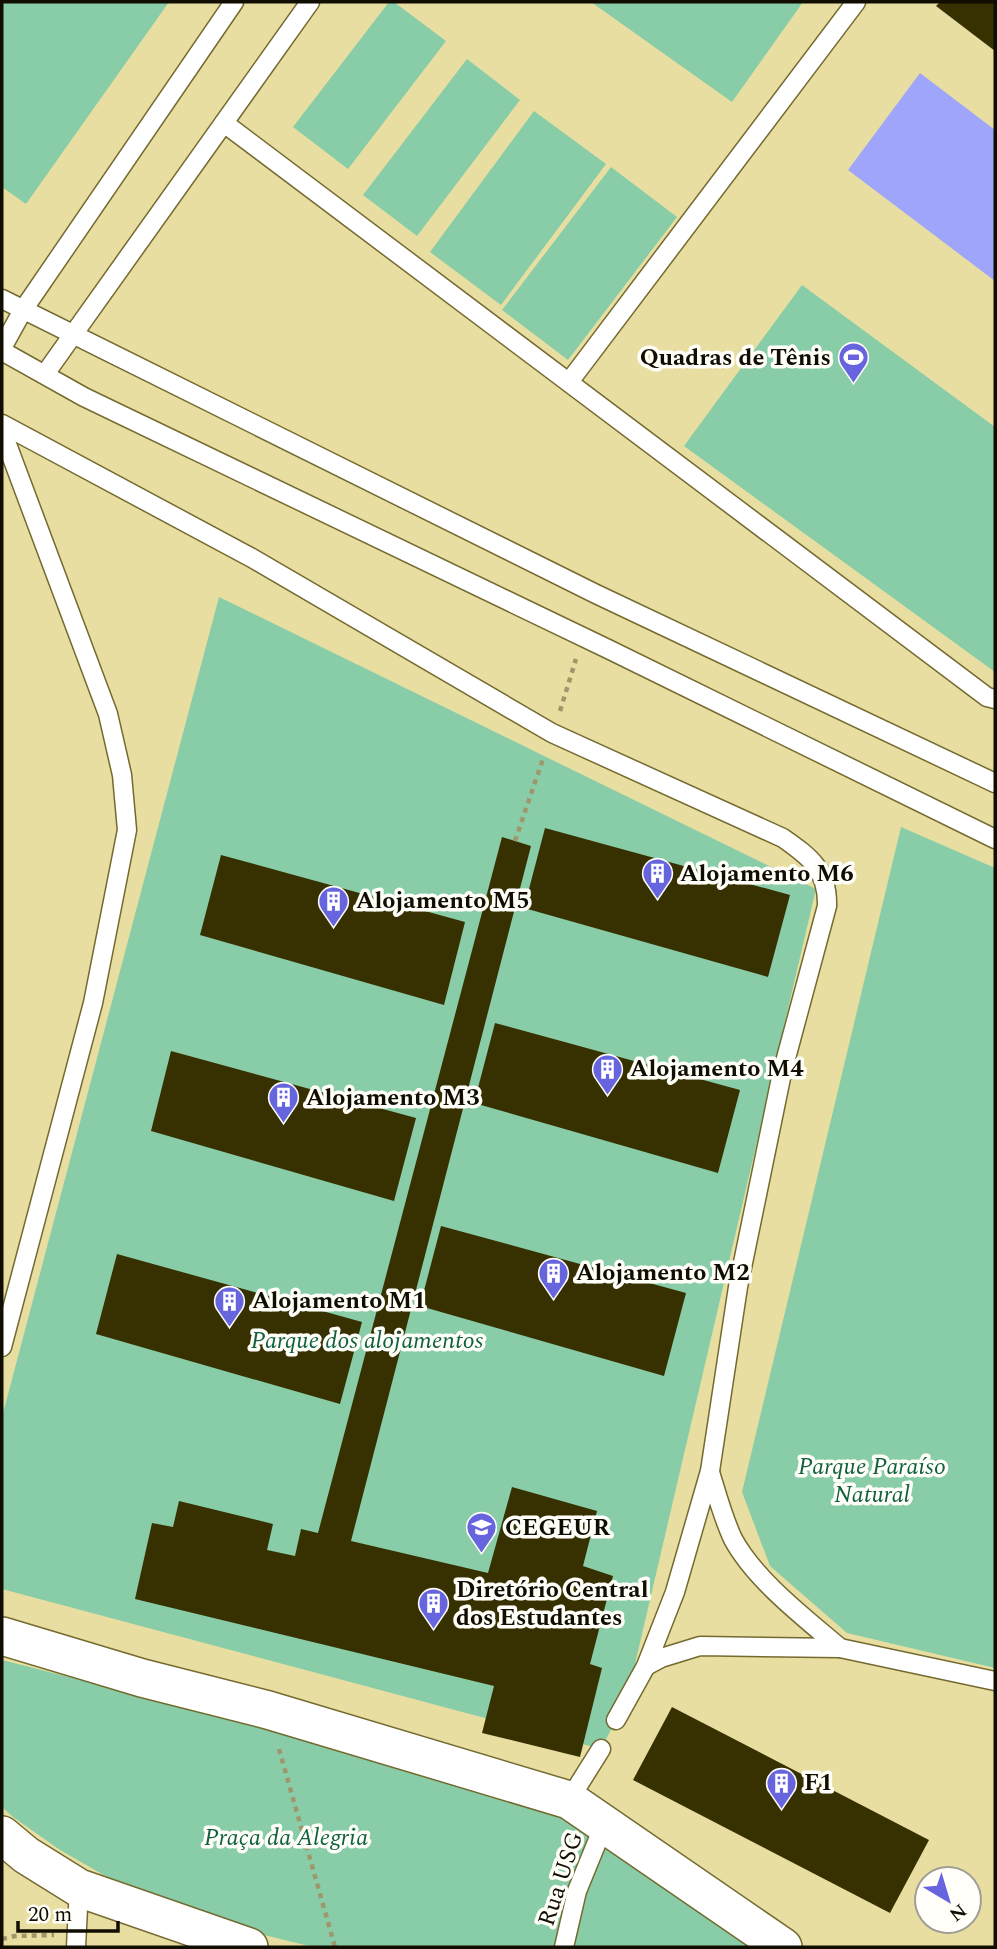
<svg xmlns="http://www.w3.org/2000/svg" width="997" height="1949" viewBox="0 0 997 1949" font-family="Spectral,serif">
<rect width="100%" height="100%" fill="#e8dea1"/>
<g fill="#88cda8">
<polygon points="2,2 169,2 26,204 2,187"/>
<polygon points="389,2 394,2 446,41 348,169 293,127"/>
<polygon points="591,2 803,2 732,102"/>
<polygon points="467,59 520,100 417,236 363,195"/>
<polygon points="534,111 606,164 501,305 430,252"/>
<polygon points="611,167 677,217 568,360 502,310"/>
<polygon points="802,285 995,427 995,672 684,446"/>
<polygon points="219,597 816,889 635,1664 616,1720 601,1749 2,1589 2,1417"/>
<polygon points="901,827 995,868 995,1668 847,1633 770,1566 742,1492"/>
<polygon points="2,1660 191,1708 564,1812 753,1947 313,1947 252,1932 114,1881 60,1850 13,1817 2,1807"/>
</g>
<polygon fill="#9fa5fb" points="920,73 995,130 995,281 848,170"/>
<g fill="#373000">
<polygon points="940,2 995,2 995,51 936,6"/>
<polygon points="545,828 790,895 768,977 524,908"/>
<polygon points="502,837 531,846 351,1541 488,1573 512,1487 597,1511 583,1566 613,1576 590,1664 602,1668 580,1757 482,1733 494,1686 135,1599 152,1523 173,1527 179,1501 273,1524 267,1550 295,1556 301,1529 318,1533"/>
<polygon points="221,855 465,922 444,1005 200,935"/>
<polygon points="495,1023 740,1090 718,1173 474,1103"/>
<polygon points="171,1051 416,1118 394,1201 151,1131"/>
<polygon points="441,1226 686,1293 664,1376 420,1306"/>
<polygon points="117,1254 362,1322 340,1404 96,1334"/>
<polygon points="672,1707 929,1840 890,1913 633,1780"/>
</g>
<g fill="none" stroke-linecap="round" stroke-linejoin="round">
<defs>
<g id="lane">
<polyline points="224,123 987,697 995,699"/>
<polyline points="2,299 596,594 995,783"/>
<polyline points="2,348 23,310 234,2"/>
<polyline points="2,351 84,397 608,649 995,839"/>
<polyline points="45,374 310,2"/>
<polyline points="569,382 856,2"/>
<path d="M2,424L252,558L552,733L783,838C810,857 828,870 827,906L782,1073L738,1287L710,1471L675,1592L646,1666L616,1720"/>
<polyline points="2,431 108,714 122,775 127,830 93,1003 2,1347"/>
<path d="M710,1472C717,1495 723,1518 733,1539C755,1580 805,1618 840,1648"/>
<polyline points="646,1666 661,1658 700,1646 840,1648 995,1681"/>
<polyline points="569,1800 601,1749"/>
<polyline points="76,1947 79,1888"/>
<polyline points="564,1947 577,1891 604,1825"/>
</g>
<g id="street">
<polyline points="2,1636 142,1678 268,1710 569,1800 783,1947"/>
<polyline points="2,1835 26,1855 79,1888 249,1947"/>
</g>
</defs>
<use href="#lane" stroke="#746a30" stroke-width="21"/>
<use href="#street" stroke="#746a30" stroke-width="40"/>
<g stroke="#9f976b" stroke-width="4.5" stroke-dasharray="5 5" stroke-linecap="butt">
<polyline points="560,711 576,659"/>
<polyline points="515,841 544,756"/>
<polyline points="279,1749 335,1947"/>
<polyline points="2,1939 15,1936 54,1935"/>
</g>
<use href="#lane" stroke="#fff" stroke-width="18"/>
<use href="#street" stroke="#fff" stroke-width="37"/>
</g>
<defs>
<symbol id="stadium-pin" viewBox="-11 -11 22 30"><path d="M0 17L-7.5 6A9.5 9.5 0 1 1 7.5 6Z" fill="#6765de" stroke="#fffef8"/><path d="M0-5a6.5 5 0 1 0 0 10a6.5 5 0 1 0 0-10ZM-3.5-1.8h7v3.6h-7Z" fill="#fff"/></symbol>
<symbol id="building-pin" viewBox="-11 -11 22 30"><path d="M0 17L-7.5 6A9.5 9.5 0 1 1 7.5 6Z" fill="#6765de" stroke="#fffef8"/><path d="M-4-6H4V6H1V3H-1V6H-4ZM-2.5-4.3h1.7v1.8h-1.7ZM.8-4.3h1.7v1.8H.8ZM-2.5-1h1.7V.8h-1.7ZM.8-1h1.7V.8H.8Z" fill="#fff"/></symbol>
<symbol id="university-pin" viewBox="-11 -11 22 30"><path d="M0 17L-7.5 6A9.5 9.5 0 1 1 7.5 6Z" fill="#6765de" stroke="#fffef8"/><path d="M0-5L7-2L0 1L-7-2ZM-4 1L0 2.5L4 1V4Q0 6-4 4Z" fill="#fff"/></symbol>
</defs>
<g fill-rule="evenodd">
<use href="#stadium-pin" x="836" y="340" width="35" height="47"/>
<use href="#building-pin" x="640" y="856" width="35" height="47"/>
<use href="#building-pin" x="316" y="884" width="35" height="47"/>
<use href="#building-pin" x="590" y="1052" width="35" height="47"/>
<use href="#building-pin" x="266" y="1080" width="35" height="47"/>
<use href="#building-pin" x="536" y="1256" width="35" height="47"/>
<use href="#building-pin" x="212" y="1284" width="35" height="47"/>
<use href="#university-pin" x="464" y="1510" width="35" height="47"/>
<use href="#building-pin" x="416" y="1586" width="35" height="47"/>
<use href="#building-pin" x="764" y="1766" width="35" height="47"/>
</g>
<g text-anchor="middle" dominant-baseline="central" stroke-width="7" stroke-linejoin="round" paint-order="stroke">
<g font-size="24" font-weight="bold" fill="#110d00" stroke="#fffef8" text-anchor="start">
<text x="831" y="358" text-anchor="end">Quadras de Tênis</text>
<text x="680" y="874">Alojamento M6</text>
<text x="356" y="901">Alojamento M5</text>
<text x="630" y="1069">Alojamento M4</text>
<text x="306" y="1098">Alojamento M3</text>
<text x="576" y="1273">Alojamento M2</text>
<text x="252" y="1301">Alojamento M1</text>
<text x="505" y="1528">CEGEUR</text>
<text x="456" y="1590">Diretório Central<tspan x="456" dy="28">dos Estudantes</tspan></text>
<text x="804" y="1783">F1</text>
</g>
<g font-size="24" font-style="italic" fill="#116140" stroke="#fffef8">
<text x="367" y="1341">Parque dos alojamentos</text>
<text x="872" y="1467">Parque Paraíso<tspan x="872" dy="28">Natural</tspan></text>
<text x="286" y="1838">Praça da Alegria</text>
</g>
<g font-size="24" fill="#110d00" stroke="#fffef8">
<text transform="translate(561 1879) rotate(-72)">Rua USG</text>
</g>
</g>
<rect width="997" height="1949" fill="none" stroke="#110d00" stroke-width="7"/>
<g transform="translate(948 1900) rotate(142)"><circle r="33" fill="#fffef8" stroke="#a09e95" stroke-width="2"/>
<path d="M0-5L12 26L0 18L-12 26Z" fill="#6765de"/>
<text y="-10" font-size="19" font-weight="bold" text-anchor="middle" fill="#110d00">N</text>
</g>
<path d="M18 1921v10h100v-10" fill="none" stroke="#110d00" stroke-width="3.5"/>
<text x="28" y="1921" font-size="21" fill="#110d00" stroke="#fffef8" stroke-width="5" paint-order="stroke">20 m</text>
</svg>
